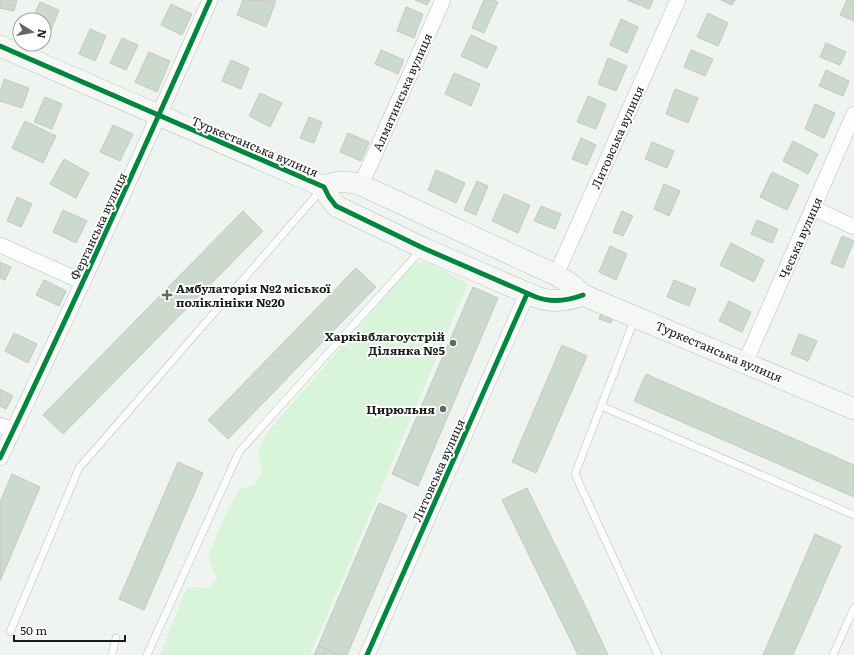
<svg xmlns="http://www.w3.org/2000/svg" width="854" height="655" viewBox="0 0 854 655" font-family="Literata,serif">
<rect width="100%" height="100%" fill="#f0f4f0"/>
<polygon fill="#d8f4d9" points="415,262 430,263 468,284 310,655 160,655 187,587 208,588 217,579 208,557 223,519 239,489 254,485 261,473 259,450 265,435"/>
<g fill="#ccdacd" stroke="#c5c7c5">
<polygon points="0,0 17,0 14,11 0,8"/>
<polygon points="243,0 276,1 266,27 237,15"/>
<polygon points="415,0 430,0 427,5"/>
<polygon points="484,0 493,0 498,2 484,33 472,28"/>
<polygon points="627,0 653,0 649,9"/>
<polygon points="721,0 735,0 732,5"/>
<polygon points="847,0 854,0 854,21 840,15"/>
<polygon points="40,2 59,10 48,37 44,35 44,20 32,20"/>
<polygon points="171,4 192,14 182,35 161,25"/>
<polygon points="406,7 423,14 414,38 397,31"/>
<polygon points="708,13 728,23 718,46 697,37"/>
<polygon points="621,19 638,27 627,53 610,45"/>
<polygon points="90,29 106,36 95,61 79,54"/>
<polygon points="471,35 497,47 487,68 461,56"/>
<polygon points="122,38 138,45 126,70 110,63"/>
<polygon points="826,43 846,52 840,65 820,57"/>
<polygon points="381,50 404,60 398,74 375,64"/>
<polygon points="691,50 713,59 705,76 684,67"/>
<polygon points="149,52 170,61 157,92 135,82"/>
<polygon points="608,58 627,66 616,91 598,84"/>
<polygon points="231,60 249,68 241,89 222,81"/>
<polygon points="826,70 849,81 843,96 819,86"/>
<polygon points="454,73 480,84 471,106 445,94"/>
<polygon points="4,79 29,88 22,108 0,101 0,93"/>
<polygon points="675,89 698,98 688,123 666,114"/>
<polygon points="260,93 282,103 270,127 249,116"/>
<polygon points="588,96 606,104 596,129 577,122"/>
<polygon points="45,97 62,104 52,129 34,122"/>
<polygon points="815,104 835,113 824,138 805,129"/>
<polygon points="309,117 322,122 314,143 300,138"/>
<polygon points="25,121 56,136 43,163 12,148"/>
<polygon points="113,125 133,134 120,161 100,152"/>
<polygon points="348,133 369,142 361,161 340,152"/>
<polygon points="581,138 596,145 587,165 572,159"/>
<polygon points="793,141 818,154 808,174 783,161"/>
<polygon points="652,142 674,151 667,168 645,159"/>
<polygon points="64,159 89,173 76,198 50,184"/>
<polygon points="436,170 465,183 456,203 428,190"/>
<polygon points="772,172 799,185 787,210 760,197"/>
<polygon points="477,181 488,186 476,215 464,210"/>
<polygon points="664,184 680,191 669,216 654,209"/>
<polygon points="504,194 530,205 518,233 492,221"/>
<polygon points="17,197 32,204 21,227 7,221"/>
<polygon points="541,206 561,214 555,229 534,221"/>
<polygon points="63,210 87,221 76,243 53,232"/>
<polygon points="243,211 263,231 63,434 43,415"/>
<polygon points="622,211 633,216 623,236 613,232"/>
<polygon points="757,220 778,229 772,243 751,234"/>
<polygon points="842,236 854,241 843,268 831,263"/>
<polygon points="731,243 764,260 754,282 720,265"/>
<polygon points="610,246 627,254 616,280 599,272"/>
<polygon points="0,262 11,267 5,280 0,278"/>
<polygon points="356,268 376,287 228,439 208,420"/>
<polygon points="44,280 66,291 59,306 36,295"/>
<polygon points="674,280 696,289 689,306 667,297"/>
<polygon points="473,287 498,298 418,486 392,474"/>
<polygon points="729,301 751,312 742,332 719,321"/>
<polygon points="602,310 614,313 611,323 599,319"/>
<polygon points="14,333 37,344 28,363 5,351"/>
<polygon points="799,334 817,341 808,361 791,354"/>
<polygon points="562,345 587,356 536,473 512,462"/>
<polygon points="646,374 854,465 854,497 634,401"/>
<polygon points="0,389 13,396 6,409 0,406"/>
<polygon points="178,462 203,473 144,610 119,599"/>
<polygon points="12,474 40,487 0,581 0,502"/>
<polygon points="527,488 588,612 608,655 578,655 502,500"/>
<polygon points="379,503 407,515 347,655 340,655 318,646"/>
<polygon points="815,534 841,546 793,655 763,655"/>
<polygon points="318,646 340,655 314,655"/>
</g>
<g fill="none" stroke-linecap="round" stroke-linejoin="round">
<defs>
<g id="lane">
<polyline points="635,318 575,474 658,655"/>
<polyline points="601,406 854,515"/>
<polyline points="10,632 79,468 322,189"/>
<polyline points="112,655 116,638"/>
<polyline points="147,655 239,452 421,250"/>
<polyline points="833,655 854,608"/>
</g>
<g id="street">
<polyline points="361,185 443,0"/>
<polyline points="813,208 854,227"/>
<polyline points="0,245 83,282"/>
<polyline points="556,275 678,0"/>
<polyline points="745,363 854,114"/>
<polyline points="0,425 13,430"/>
<path d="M0,458C73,306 142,154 210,0"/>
<polyline points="367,655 527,294"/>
</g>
<g id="secondary">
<path d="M0,46L324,187L329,197L336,206L423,248L536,297C552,303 567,301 583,295"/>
<path d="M324,187C337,180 347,181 361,185L556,275L571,284L583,295L854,409"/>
</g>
</defs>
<use href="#lane" stroke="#bbbfbb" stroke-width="8"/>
<use href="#street" stroke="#bbbfbb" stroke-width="16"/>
<use href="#secondary" stroke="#bbbfbb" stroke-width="22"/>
<use href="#lane" stroke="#fdfdfd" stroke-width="7"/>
<use href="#street" stroke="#fdfdfd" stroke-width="15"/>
<use href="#secondary" stroke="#f4f7f4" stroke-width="21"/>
<defs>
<g id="cycleway">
<path d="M0,46L324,187L329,197L336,206L423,248L536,297C552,303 567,301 583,295"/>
<path d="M0,458C73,306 142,154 210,0"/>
<polyline points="367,655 527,294"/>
</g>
</defs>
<use href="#cycleway" stroke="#fff" stroke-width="8"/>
<use href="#cycleway" stroke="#00873e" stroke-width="5"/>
</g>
<g fill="#646764" stroke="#fff" stroke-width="1.5">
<path d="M165 289h4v4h4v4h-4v4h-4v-4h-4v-4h4z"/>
<circle cx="453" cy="343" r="4"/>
<circle cx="443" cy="409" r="4"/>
</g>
<g text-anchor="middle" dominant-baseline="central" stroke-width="4" stroke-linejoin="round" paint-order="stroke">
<g font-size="12" fill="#181b19" stroke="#fff">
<text transform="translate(402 92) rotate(-66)">Алматинська вулиця</text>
<text transform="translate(617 137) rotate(-66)">Литовська вулиця</text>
<text transform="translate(255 146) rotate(23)">Туркестанська вулиця</text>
<text transform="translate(98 226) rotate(-65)">Ферганська вулиця</text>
<text transform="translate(800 238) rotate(-66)">Чеська вулиця</text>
<text transform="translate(719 351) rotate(23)">Туркестанська вулиця</text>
<text transform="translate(438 470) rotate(-66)">Литовська вулиця</text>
</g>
<g font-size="12" font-weight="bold" fill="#181b19" stroke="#fff" text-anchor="end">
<text x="176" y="288" text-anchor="start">Амбулаторія №2 міської<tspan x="176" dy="14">поліклініки №20</tspan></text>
<text x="445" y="336">Харківблагоустрій<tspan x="445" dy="14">Ділянка №5</tspan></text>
<text x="435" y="409">Цирюльня</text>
</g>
</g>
<g transform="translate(32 32) rotate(101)"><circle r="19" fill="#ffffff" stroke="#a3a4a3"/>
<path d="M0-3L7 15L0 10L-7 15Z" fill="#646764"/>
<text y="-6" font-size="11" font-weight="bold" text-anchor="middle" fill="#181b19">N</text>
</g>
<path d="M14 635v6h111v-6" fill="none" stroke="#181b19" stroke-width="2"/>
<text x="20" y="635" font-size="12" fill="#181b19" stroke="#ffffff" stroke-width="3" paint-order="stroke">50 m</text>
</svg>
